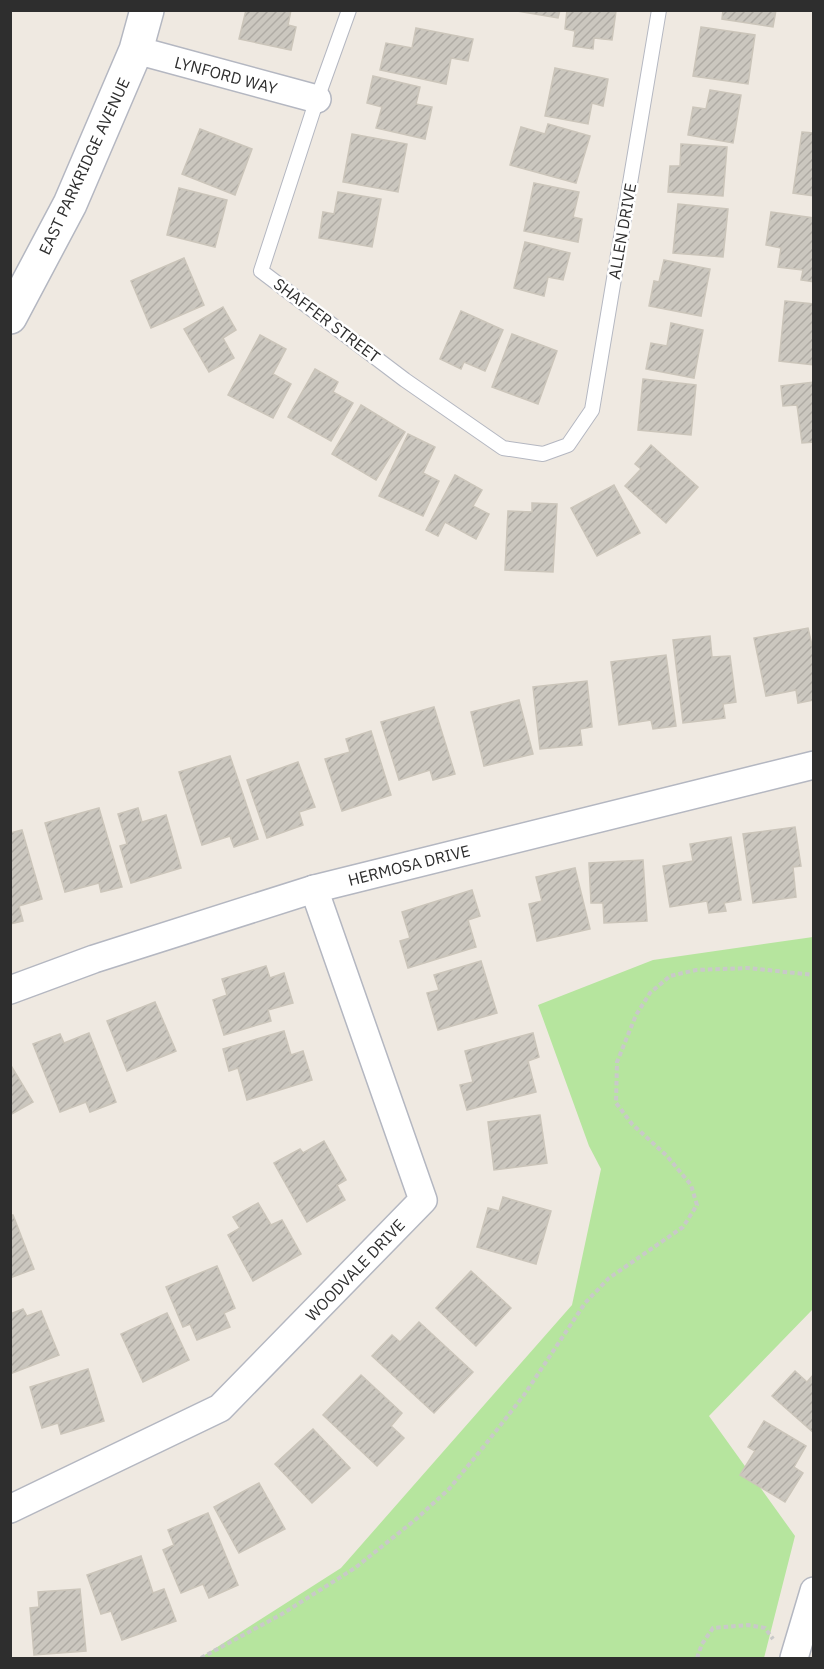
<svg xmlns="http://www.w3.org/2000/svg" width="824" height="1669" viewBox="0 0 824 1669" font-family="'IBM Plex Sans',sans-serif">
<defs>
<pattern id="building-hatch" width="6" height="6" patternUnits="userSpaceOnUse" patternTransform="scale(1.5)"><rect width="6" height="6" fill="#cbc7bf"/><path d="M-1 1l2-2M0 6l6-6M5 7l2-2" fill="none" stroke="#afaba4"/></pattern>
</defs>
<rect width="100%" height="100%" fill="#efe9e1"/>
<polygon fill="#b6e59e" points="813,937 813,1309 709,1416 795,1536 764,1658 200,1658 341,1568 572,1305 601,1169 589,1146 538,1005 653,960"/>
<g fill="url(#building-hatch)" stroke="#cbc5ba" stroke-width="1.5">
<polygon points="246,10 291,10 288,25 296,27 291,50 239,39"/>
<polygon points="511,10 560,10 558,18"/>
<polygon points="567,10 616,11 612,40 594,38 593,49 573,46 575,31 565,29"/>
<polygon points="723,10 776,10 773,27 722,19"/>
<polygon points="701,27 755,35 748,84 693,76"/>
<polygon points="416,28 473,39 468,61 451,58 446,84 380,70 386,43 412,48"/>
<polygon points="555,68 608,79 603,106 592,103 588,124 545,116"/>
<polygon points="373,76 420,87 416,104 432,107 425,139 376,128 382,107 367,103"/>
<polygon points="710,90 741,95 733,143 688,135 693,107 706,109"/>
<polygon points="548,124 590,136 576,183 510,165 521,127 545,134"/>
<polygon points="200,129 252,149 235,195 182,174"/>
<polygon points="802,132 814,133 814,196 793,193"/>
<polygon points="352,134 407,144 398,192 343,182"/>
<polygon points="681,144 727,147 723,196 668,192 670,166 680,166"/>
<polygon points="534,183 579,192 573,217 582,219 578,242 524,231"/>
<polygon points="179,188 227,200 215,247 167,235"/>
<polygon points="338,192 381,199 372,247 319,238 323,212 334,214"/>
<polygon points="678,204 728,209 723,257 673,253"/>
<polygon points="771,212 814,218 814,282 801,280 803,270 778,267 781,248 766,245"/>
<polygon points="525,242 570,253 563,280 548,277 544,296 514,288"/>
<polygon points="184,258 204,305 151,328 131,281"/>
<polygon points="664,260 710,269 701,316 649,306 654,281 659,282"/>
<polygon points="785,301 814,304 814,365 779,361"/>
<polygon points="223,307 236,330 223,338 234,358 209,372 184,329"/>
<polygon points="461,311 503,330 485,371 464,362 461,369 440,359"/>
<polygon points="671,323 703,330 694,378 646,369 651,343 667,346"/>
<polygon points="512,334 557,351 538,404 492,387"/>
<polygon points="260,335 286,349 273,374 291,384 273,418 228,395"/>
<polygon points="315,369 338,382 333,392 353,403 331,441 288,417"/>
<polygon points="643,379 696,385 691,435 638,430"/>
<polygon points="814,382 814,442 802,443 797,405 783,406 781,386"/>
<polygon points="361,405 405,432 376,480 332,454"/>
<polygon points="408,434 435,447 423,473 439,481 423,516 379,496"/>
<polygon points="651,445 698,487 666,523 625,486 641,469 635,464"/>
<polygon points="455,475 482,490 473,506 489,514 476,539 445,522 438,536 426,530"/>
<polygon points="614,485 640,533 597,556 571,508"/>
<polygon points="532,503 557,504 553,572 505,570 508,511 532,512"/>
<polygon points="808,628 814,654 814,700 798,703 796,690 766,696 754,638"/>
<polygon points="710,636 712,657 730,656 736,702 723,704 725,718 683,723 673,640"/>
<polygon points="666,655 676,726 653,729 651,720 619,725 611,662"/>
<polygon points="587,681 592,727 580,729 582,745 540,749 533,687"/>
<polygon points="519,700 533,754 484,766 471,712"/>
<polygon points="434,707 455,774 433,780 430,770 399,780 381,722"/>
<polygon points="371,731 391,795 342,811 325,759 350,752 346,739"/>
<polygon points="230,756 258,839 234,847 230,836 202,845 179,772"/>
<polygon points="298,762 315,807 299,812 303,825 267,838 247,780"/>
<polygon points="99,808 122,887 101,892 99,883 65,892 45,823"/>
<polygon points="138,808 142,822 166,815 181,868 131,883 120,846 127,844 118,814"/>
<polygon points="795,827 801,866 793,867 796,897 753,903 743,834"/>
<polygon points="22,830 42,899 19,906 23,921 10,924 10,833"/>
<polygon points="731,837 741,900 724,903 726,911 709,913 707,901 670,907 663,866 693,861 690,844"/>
<polygon points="643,860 647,921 604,923 603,903 591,903 589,863"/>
<polygon points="575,868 590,929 537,941 529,904 542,901 536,877"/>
<polygon points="472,890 480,916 468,920 476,947 408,968 400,941 410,938 402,912"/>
<polygon points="481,961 497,1013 438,1030 427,993 439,990 434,975"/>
<polygon points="266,966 270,978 284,973 293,1003 268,1010 271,1021 224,1035 213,1000 227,995 222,979"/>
<polygon points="155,1002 176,1051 127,1071 107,1021"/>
<polygon points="284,1031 291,1055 303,1051 312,1080 247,1100 238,1068 229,1071 223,1049"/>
<polygon points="89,1033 116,1102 90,1112 86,1102 60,1112 33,1044 60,1034 64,1043"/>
<polygon points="533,1033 539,1057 528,1061 536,1092 467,1110 460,1085 473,1082 465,1051"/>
<polygon points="10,1064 33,1102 10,1115"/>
<polygon points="540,1115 547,1163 494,1170 488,1122"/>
<polygon points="324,1141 346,1180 337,1185 345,1200 307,1222 274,1163 300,1149 303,1153"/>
<polygon points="503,1197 551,1211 536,1264 477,1247 488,1208 499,1211"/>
<polygon points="258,1203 271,1225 282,1220 301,1254 253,1281 228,1235 240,1228 233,1217"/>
<polygon points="10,1215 13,1215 34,1269 10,1278"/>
<polygon points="217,1266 235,1308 224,1313 230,1327 197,1340 190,1324 183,1327 166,1287"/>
<polygon points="471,1271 511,1308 476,1346 436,1308"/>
<polygon points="23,1309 27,1316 41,1311 59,1355 10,1374 10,1314"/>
<polygon points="167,1313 189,1360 143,1382 121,1334"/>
<polygon points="419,1322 473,1372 434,1413 372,1356 392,1335 400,1342"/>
<polygon points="88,1369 104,1421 61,1434 58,1423 42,1428 30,1387"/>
<polygon points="795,1371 807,1382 814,1374 814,1433 772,1396"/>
<polygon points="361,1375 402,1413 391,1426 404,1438 377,1466 323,1415"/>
<polygon points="764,1421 806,1446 794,1467 803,1473 785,1502 740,1475 755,1451 748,1447"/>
<polygon points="313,1429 350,1468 312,1503 275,1464"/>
<polygon points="259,1483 285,1529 239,1553 214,1507"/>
<polygon points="208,1513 238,1585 209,1598 203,1584 181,1593 163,1550 174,1545 168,1530"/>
<polygon points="141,1556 153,1593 164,1589 176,1621 122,1640 111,1611 101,1614 87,1575"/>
<polygon points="80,1589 86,1651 34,1655 30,1608 39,1607 38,1592"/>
</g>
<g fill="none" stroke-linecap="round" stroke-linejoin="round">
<defs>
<polyline id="lane" points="349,10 317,99 261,271 405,380 503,448 543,454 568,445 592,410 659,10"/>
<g id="street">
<polyline points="136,50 317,99"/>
<polyline points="10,990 94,959 314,889 814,765"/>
<polyline points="10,1509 220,1408 423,1200 314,889"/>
<polyline points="794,1658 814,1591"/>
</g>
<polyline id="secondary" points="10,317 70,204 136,50 147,10"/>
</defs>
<use href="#lane" stroke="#b4b7c1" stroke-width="16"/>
<use href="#street" stroke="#b4b7c1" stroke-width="30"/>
<use href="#secondary" stroke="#b4b7c1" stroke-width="36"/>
<g stroke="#c9c9c9" stroke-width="4" stroke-dasharray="4.5 3" stroke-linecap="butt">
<polyline points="201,1658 282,1614 355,1568 415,1520 449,1489 485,1445 524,1395 585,1303 609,1278 683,1227 697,1205 691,1185 667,1156 632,1124 616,1103 617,1062 636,1015 650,993 670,976 696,970 748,968 814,975"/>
<polyline points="697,1658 702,1644 713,1628 748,1625 765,1628 773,1639"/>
</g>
<use href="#lane" stroke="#fff" stroke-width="14"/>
<use href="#street" stroke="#fff" stroke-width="27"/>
<use href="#secondary" stroke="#fff" stroke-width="33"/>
</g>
<g text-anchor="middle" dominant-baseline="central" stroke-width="5" stroke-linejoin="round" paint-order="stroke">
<g font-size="16" fill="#2e2e2e" stroke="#fff">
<text transform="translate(226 75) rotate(15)">LYNFORD WAY</text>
<text transform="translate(84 166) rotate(-65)">EAST PARKRIDGE AVENUE</text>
<text transform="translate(622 231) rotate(-80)">ALLEN DRIVE</text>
<text transform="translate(327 320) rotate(37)">SHAFFER STREET</text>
<text transform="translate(409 865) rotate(-14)">HERMOSA DRIVE</text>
<text transform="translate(355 1270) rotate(-46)">WOODVALE DRIVE</text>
</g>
</g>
<rect width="824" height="1669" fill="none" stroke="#2e2e2e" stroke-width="24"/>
</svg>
